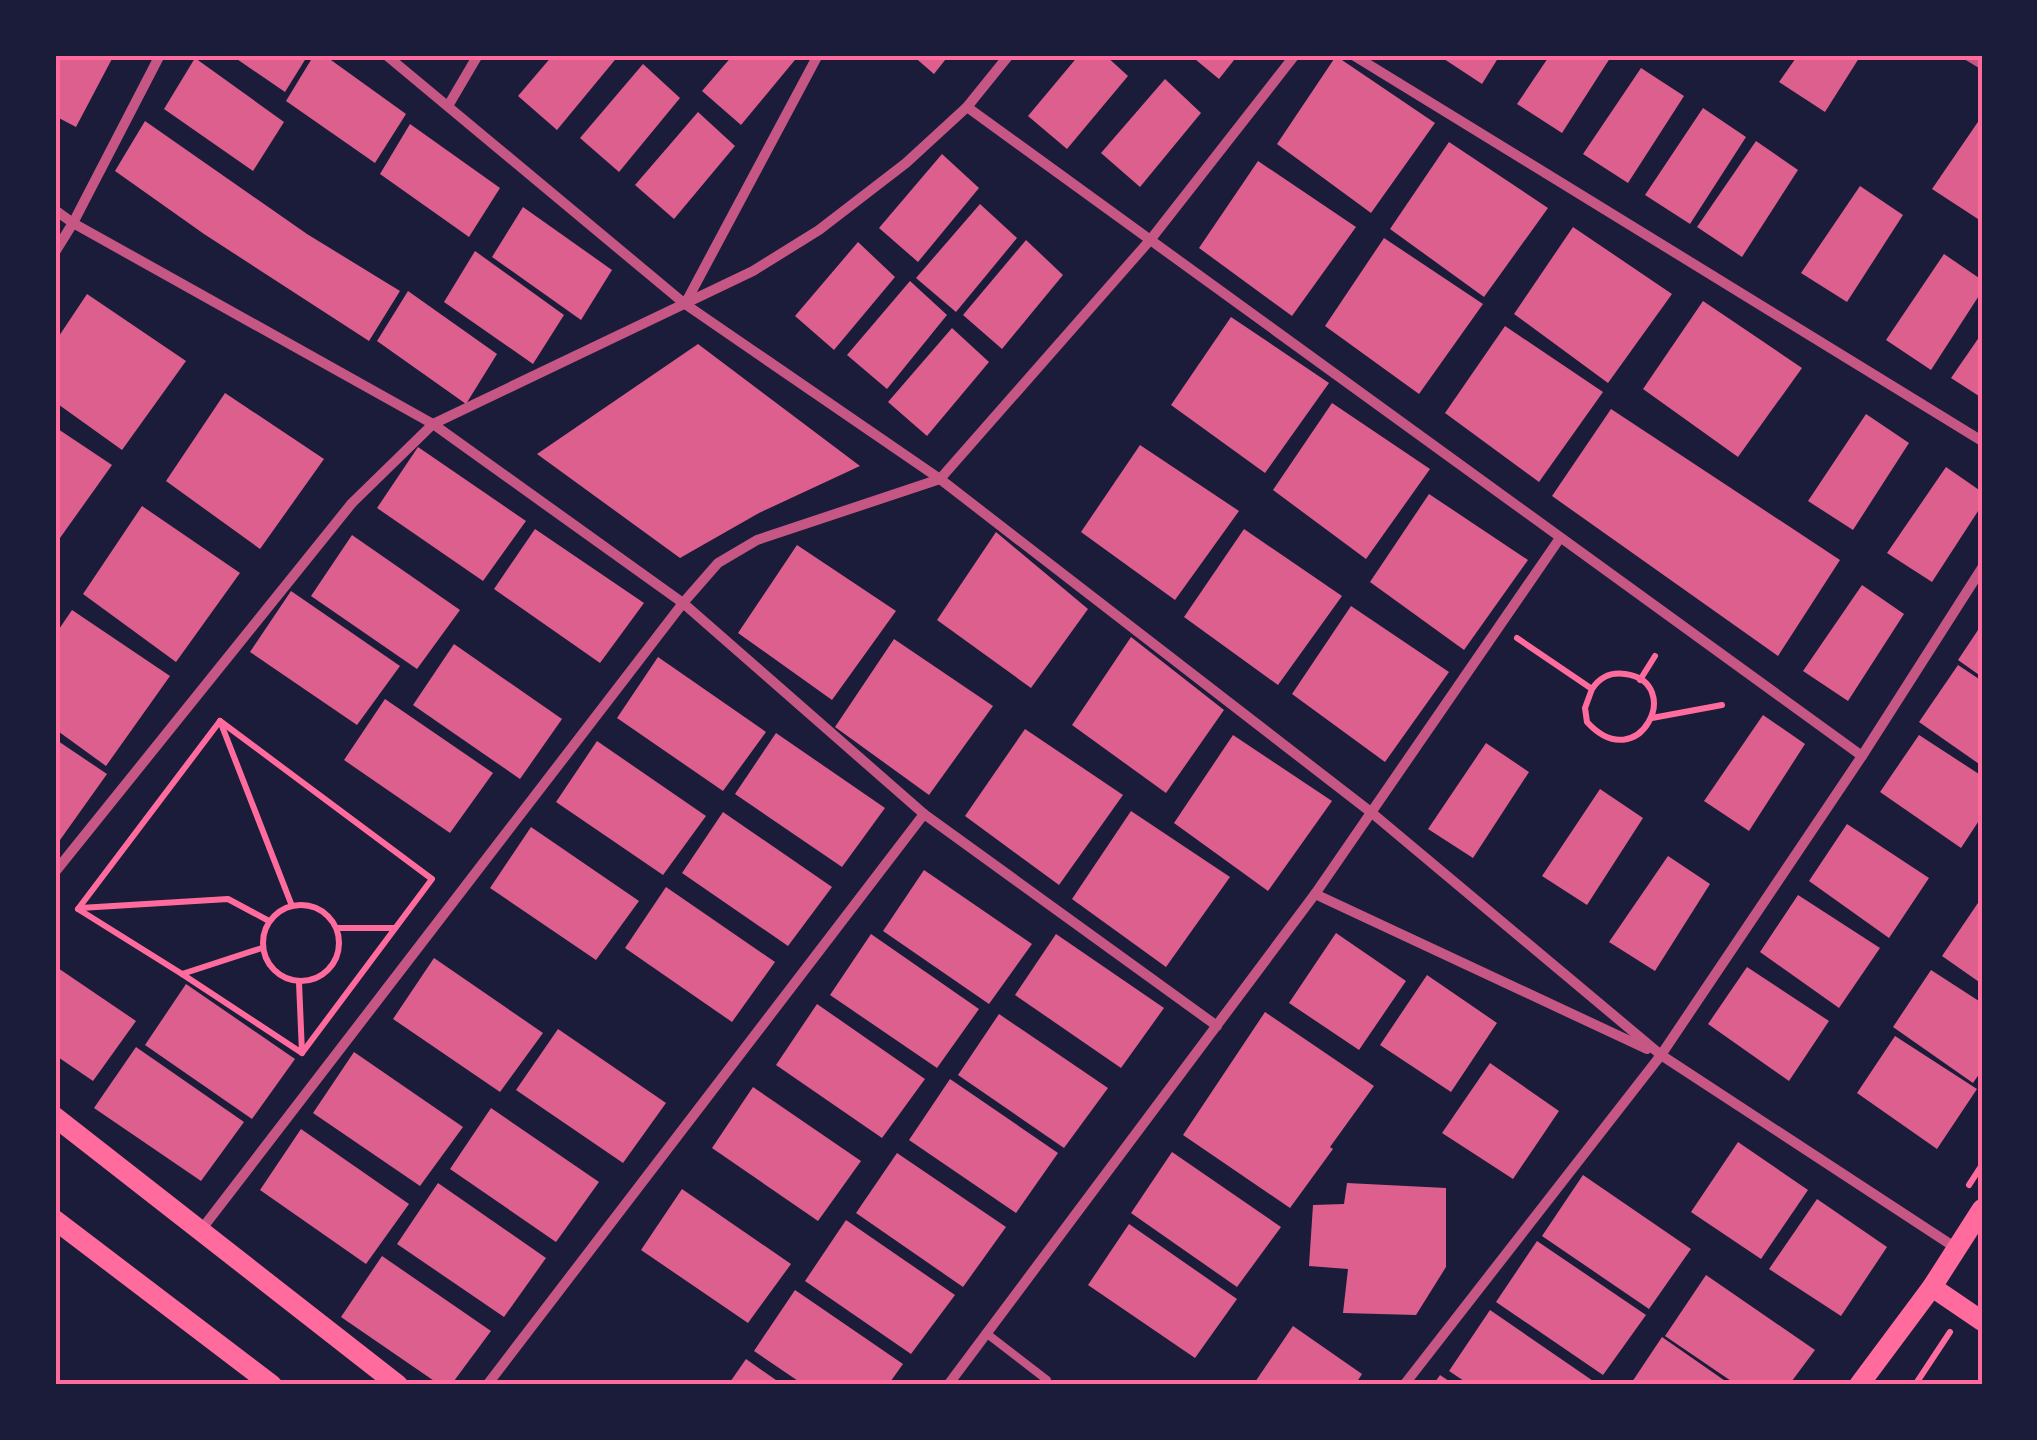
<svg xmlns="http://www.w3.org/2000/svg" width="2037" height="1440" viewBox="0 0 2037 1440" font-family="'Source Serif 4',serif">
<rect width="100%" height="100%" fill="#1b1b3a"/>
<g fill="#dd5f8e">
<polygon points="55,55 114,55 76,127 55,116"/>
<polygon points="231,55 308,55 285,92"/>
<polygon points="314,55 324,55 406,114 375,163 286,101"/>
<polygon points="553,55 619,55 557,130 518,96"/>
<polygon points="733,55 799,55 741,125 702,91"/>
<polygon points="912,55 949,55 934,74"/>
<polygon points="1079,55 1105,55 1128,76 1067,149 1028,116"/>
<polygon points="1190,55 1238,55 1219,79"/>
<polygon points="1438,55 1500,55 1482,84"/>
<polygon points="1550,55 1612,55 1562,133 1517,104"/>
<polygon points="1798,55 1861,55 1825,112 1779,82"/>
<polygon points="1336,56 1435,123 1371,213 1277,144"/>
<polygon points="195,58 284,122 253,171 164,109"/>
<polygon points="643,64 680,98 619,172 580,138"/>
<polygon points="1641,68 1684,96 1628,183 1583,154"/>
<polygon points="1165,79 1201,113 1140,187 1101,153"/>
<polygon points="1703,108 1746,137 1690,224 1645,195"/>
<polygon points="698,112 735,146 674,219 635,185"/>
<polygon points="1982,116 1982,212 1978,219 1932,189"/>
<polygon points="145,121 307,234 400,291 369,341 204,234 115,171"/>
<polygon points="410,124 500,188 469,237 380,174"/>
<polygon points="1756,141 1798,170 1742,257 1697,227"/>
<polygon points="1449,142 1548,208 1484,297 1390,229"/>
<polygon points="942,154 979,188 918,262 879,228"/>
<polygon points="1258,161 1356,227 1292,316 1199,248"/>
<polygon points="1860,186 1903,215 1847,302 1801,273"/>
<polygon points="980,204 1017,238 956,312 916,278"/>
<polygon points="523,207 612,270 581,320 492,257"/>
<polygon points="1573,227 1672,294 1608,383 1514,314"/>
<polygon points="1384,238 1483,304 1419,394 1325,326"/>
<polygon points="1026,240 1063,275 1002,349 963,315"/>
<polygon points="858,242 895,277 834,350 795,316"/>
<polygon points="475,251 564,315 533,364 444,302"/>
<polygon points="1944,254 1982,280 1982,291 1931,370 1886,340"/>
<polygon points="910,281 947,315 887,389 847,355"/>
<polygon points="408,291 497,354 466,404 377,341"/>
<polygon points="87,294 186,361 122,450 55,402 55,342"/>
<polygon points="1703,301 1802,368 1738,457 1643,389"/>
<polygon points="1231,317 1329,383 1265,473 1171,405"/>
<polygon points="1505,326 1603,392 1539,482 1445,413"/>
<polygon points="952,328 989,362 927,436 888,402"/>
<polygon points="1982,333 1982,398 1951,378"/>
<polygon points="698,344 860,466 759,513 680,558 537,454"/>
<polygon points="225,393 324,459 260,549 166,481"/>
<polygon points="1332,403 1430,469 1366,559 1273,490"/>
<polygon points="1611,409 1840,560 1778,656 1552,496"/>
<polygon points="1866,414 1909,443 1853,530 1808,501"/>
<polygon points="55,427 112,465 55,545"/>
<polygon points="1140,445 1239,511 1175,600 1081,532"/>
<polygon points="418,447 526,521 483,581 377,508"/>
<polygon points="1946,467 1982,492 1982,505 1932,582 1887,553"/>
<polygon points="1429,494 1528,560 1464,650 1370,582"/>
<polygon points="142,506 240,573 176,662 83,594"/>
<polygon points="535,529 644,603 600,663 494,589"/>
<polygon points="1244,529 1342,596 1278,685 1184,617"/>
<polygon points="996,532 1088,609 1031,688 937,620"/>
<polygon points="352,535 460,610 417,669 311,596"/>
<polygon points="797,545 896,611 832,700 738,633"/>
<polygon points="1862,585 1904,614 1848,701 1803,671"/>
<polygon points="291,591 400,666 357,725 250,652"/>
<polygon points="1351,606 1449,672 1385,762 1292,694"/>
<polygon points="72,610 170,676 106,766 55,729 55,635"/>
<polygon points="1982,624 1982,677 1958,660"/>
<polygon points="1131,637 1224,710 1166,793 1072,725"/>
<polygon points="894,639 993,706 929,795 835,727"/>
<polygon points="454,644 562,719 520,779 413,705"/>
<polygon points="658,657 766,732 723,791 617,718"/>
<polygon points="1958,665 1982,681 1982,766 1919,722"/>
<polygon points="385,699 493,773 450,833 344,760"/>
<polygon points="1763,715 1805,744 1749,831 1704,801"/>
<polygon points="1025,729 1123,795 1059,885 965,816"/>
<polygon points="776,733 885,808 842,867 735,794"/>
<polygon points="1233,735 1332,801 1268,891 1174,823"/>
<polygon points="1919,735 1982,776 1982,816 1961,848 1880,792"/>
<polygon points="55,739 107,774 55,847"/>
<polygon points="597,741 706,816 663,875 556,802"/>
<polygon points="1486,743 1529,772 1473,858 1428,829"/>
<polygon points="1600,789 1643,818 1587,905 1542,876"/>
<polygon points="1131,811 1230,877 1166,967 1072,899"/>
<polygon points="723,812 832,887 788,946 682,873"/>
<polygon points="1847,824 1929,878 1889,938 1809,881"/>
<polygon points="531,827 639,901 596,960 490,888"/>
<polygon points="1668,856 1710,884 1655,971 1609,942"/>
<polygon points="924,870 1032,944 989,1004 883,931"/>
<polygon points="666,887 775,962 732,1022 625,948"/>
<polygon points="1798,895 1880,948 1839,1008 1760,952"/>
<polygon points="1982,897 1982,984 1942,956"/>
<polygon points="1336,933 1406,981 1359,1050 1289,1003"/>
<polygon points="871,934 979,1009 937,1068 830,995"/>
<polygon points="1056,934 1164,1008 1121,1068 1015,995"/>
<polygon points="434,958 543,1033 500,1092 393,1019"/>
<polygon points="55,966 136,1021 93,1081 55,1055"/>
<polygon points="1747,967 1829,1021 1789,1081 1708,1024"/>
<polygon points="1931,970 1982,1003 1982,1070 1973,1083 1893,1027"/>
<polygon points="1427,975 1497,1023 1451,1092 1380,1045"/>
<polygon points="186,984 295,1059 252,1119 145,1045"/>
<polygon points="817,1004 925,1079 882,1138 776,1065"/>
<polygon points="1265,1012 1374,1086 1330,1147 1333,1149 1290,1208 1183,1135"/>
<polygon points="999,1014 1108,1088 1064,1148 958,1075"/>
<polygon points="558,1029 666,1103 623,1163 516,1090"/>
<polygon points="1895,1036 1977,1089 1937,1149 1857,1093"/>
<polygon points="136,1047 244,1122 201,1181 94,1108"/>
<polygon points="354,1052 463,1127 420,1186 313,1113"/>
<polygon points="1490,1063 1559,1111 1513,1179 1442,1133"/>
<polygon points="950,1079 1058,1153 1016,1213 909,1140"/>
<polygon points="753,1087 861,1161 818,1221 712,1148"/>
<polygon points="491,1108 599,1182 556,1242 450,1169"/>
<polygon points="301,1129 409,1204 366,1264 260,1190"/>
<polygon points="1738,1142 1808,1190 1761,1259 1691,1212"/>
<polygon points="1172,1152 1281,1227 1237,1287 1131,1213"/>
<polygon points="897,1153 1006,1227 963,1287 856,1213"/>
<polygon points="1583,1175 1691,1249 1649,1309 1542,1236"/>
<polygon points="438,1183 546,1258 504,1317 397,1244"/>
<polygon points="1347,1183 1446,1188 1446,1267 1416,1315 1343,1313 1348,1269 1309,1266 1313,1205 1344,1204"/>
<polygon points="682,1189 791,1264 748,1323 641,1250"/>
<polygon points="1817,1199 1887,1247 1841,1316 1769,1269"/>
<polygon points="846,1220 955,1295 911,1354 805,1281"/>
<polygon points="1129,1224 1237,1299 1195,1358 1088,1285"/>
<polygon points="1537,1241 1646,1315 1603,1375 1496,1302"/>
<polygon points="382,1256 491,1331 451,1385 440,1385 341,1317"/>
<polygon points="1706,1275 1815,1350 1789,1385 1737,1385 1665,1336"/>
<polygon points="795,1290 903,1364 888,1385 804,1385 754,1351"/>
<polygon points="1490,1310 1599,1385 1470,1385 1449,1371"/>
<polygon points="1293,1326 1362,1374 1355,1385 1253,1385"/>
<polygon points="1662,1337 1731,1385 1630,1385"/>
<polygon points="746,1359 783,1385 728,1385"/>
<polygon points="1440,1375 1455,1385 1433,1385"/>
</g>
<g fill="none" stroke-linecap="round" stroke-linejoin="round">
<g stroke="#ff6b9d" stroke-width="6">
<path d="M1517,638L1592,689L1585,708L1587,722C1639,779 1686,682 1625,674C1610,672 1600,677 1592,689"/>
<polyline points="1640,680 1655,656"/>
<polyline points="1652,718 1722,705"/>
<polyline points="220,721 432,879 302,1053"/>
<polyline points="220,721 292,906"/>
<circle cx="301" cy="943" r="38"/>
<polyline points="80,908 228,899 269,921"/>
<polyline points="78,909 220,721"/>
<polyline points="78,909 182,974 262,948"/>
<polyline points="337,928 395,928"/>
<polyline points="182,974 302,1053 299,982"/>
<polyline points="1969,1185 1982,1165"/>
<polyline points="1915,1385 1950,1332"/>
</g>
<polyline stroke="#c65784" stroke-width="8" points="986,1333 1047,1380 1048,1385"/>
<g stroke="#c65784" stroke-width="10">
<polyline points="386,55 685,304 940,479 1372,813 1661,1055 1956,1248"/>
<polyline points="1353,55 1982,441"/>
<polyline points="1967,55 1982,64"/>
<polyline points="448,106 478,55"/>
<polyline points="967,107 1862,756"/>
<polyline points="55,210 73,223 433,424 683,603 924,814 1217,1026"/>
<polyline points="55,252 73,223 160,55"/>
<polyline points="685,304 818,55"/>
<polyline points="940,479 1151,239 1295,55"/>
<polyline points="55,872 352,503 433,424 753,271 819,230 906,163 967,107 1009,55"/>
<polyline points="1315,894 1647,1049"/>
<polyline points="201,1230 683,603 718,563 757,540 940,479"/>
<polyline points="487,1385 924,814"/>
<polyline points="948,1385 1315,894 1560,538"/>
<polyline points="1404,1385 1661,1055 1862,756 1982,568"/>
</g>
<g stroke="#ff6b9d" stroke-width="20">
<polyline points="55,1117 398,1385"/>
<polyline points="55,1220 272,1385"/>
<polyline points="1932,1287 1982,1321"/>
<polyline points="1859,1385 1932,1287 1982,1209"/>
</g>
</g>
<rect width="2037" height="1440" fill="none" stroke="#1b1b3a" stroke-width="115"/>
<rect x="58" y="58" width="1922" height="1324" fill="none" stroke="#ff6b9d" stroke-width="4"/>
</svg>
